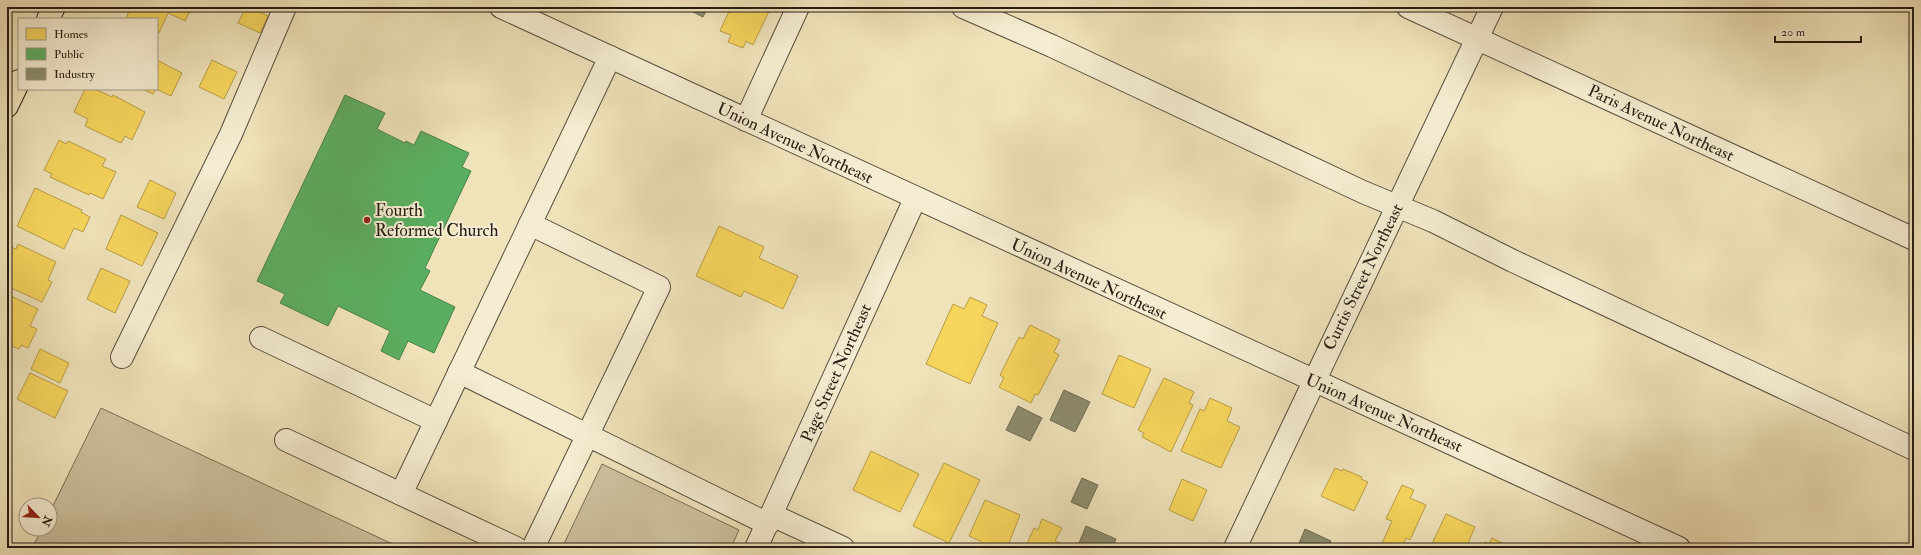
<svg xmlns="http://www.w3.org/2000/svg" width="1921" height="555" viewBox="0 0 1921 555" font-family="'IM FELL Double Pica',serif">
<rect width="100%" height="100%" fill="#f0e3ba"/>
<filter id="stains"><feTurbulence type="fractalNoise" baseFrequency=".005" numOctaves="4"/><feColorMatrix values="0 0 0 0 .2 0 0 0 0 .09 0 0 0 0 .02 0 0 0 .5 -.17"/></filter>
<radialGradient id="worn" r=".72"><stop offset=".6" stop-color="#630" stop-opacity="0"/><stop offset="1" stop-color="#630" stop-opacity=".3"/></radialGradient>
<g fill="#cdc19e" stroke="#786e58">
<polygon points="101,408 401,548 32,548 42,529 50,529 50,512"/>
<polygon points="602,464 739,530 731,548 562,548"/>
</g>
<g fill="#f6d55c" stroke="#b79e46">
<polygon points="131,7 192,7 185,21 168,13 159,33 157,32 157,19 126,18"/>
<polygon points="246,7 250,7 268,16 260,33 238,23"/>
<polygon points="731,7 767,7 770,9 753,45 746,41 743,48 728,42 731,35 720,31"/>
<polygon points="157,60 182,73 171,96 156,89 153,94 142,89 157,89"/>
<polygon points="212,60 237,72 224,99 199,87"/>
<polygon points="85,89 95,89 112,97 113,95 145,112 132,140 125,136 121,143 85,126 88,119 74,112"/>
<polygon points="59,140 66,144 68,141 106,159 102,166 116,172 103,199 90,193 89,195 50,177 52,174 44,170"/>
<polygon points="150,180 176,193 164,219 137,207"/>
<polygon points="35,188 82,210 81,212 90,217 83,232 74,228 64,249 17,226"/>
<polygon points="121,215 158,233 142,266 106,249"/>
<polygon points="719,226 764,247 759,258 798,276 783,309 744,291 741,297 696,276"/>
<polygon points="18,244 56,262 48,280 52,282 42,302 7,286 7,247 8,246 16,249"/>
<polygon points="101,268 130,281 115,313 87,299"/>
<polygon points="7,294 38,309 30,326 37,329 28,348 21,345 19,349 7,344"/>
<polygon points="970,297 987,305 982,316 998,323 970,384 926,364 953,304 964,309"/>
<polygon points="1030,325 1060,340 1054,352 1059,355 1038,395 1035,394 1031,403 999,387 1004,378 1000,375 1019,337 1023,339"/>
<polygon points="40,349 69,363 60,383 31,369"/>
<polygon points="1119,355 1151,369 1134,408 1102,394"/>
<polygon points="30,373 68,391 55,418 17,399"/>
<polygon points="1164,378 1194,392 1189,403 1193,405 1171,452 1142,437 1144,433 1138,430"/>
<polygon points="1210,398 1232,408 1227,421 1240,427 1221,468 1181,451 1200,409 1204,411"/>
<polygon points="871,451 919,474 900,512 853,490"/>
<polygon points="944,463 980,480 949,543 913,526"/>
<polygon points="1335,468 1342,471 1343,469 1362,477 1361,479 1368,482 1354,511 1321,496"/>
<polygon points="1182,479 1207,490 1193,521 1169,510"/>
<polygon points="1402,485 1414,490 1410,498 1426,505 1410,540 1406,538 1404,543 1408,545 1406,548 1380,548 1392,521 1386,519"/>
<polygon points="985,500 1020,515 1007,548 979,548 982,542 969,536"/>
<polygon points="1446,514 1475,527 1466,548 1435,548 1431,546"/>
<polygon points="1042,519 1062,528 1055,541 1063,544 1061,548 1025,548 1034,528 1038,530"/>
<polygon points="1492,538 1510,547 1510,548 1482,548 1485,542 1489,544"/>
</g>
<polygon fill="#5aae61" stroke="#4a824a" points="345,95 385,113 377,129 405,143 406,141 414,145 421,131 469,153 462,167 471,171 425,268 430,271 420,290 455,307 434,353 408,341 399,360 381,351 390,331 338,306 328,326 280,303 285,294 257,281"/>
<g fill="#8c8c6e" stroke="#6d6a53">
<polygon points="683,7 708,7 703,17"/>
<polygon points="1064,390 1090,402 1075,432 1050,420"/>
<polygon points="1018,406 1042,418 1030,441 1006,430"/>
<polygon points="1082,478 1098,485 1087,509 1071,502"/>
<polygon points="1086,526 1116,539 1112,548 1077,548"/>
<polygon points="1305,529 1331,541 1328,548 1297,548"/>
</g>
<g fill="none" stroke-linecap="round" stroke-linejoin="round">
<defs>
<g id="minor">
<polyline points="501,7 1679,548"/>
<polyline points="963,7 1052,46 1363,192 1433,221 1513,261 1914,449"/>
<polyline points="1408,7 1914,239"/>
<polyline points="746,120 798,7"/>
<polyline points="530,224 659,287 533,548"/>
<polyline points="261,338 436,421"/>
<polyline points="122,357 231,134 285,7"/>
<polyline points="459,372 768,524"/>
<polyline points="286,440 516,548"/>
<polyline points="401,494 610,57"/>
<polyline points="772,515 843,548"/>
<polyline points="756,548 915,199"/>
<polyline points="1235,548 1492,7"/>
</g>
<g id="major">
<polyline points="48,19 54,7"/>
<polyline points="7,106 19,81"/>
</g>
</defs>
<use href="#minor" stroke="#574e3d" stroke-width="24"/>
<use href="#major" stroke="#241c13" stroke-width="24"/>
<use href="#minor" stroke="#f5edd2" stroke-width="22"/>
<use href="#major" stroke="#f0e3ba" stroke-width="22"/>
</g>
<circle fill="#8f2418" stroke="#f5edd2" stroke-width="1.5" cx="367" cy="220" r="4"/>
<g text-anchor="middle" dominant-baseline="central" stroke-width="4" stroke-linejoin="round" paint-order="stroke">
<g font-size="17" fill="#241c13" stroke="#f5edd2">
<text transform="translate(1661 123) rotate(25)">Paris Avenue Northeast</text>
<text transform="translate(795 143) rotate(25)">Union Avenue Northeast</text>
<text transform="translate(1363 277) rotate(-64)">Curtis Street Northeast</text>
<text transform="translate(1089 279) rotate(25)">Union Avenue Northeast</text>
<text transform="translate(836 373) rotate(-66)">Page Street Northeast</text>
<text transform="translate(1384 413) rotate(24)">Union Avenue Northeast</text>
</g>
<g font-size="17" fill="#241c13" stroke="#f5edd2" text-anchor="start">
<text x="375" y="210">Fourth<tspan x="375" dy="20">Reformed Church</tspan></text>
</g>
</g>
<rect width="1921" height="555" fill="none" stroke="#f0e3ba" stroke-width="24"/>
<rect x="8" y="8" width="1905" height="539" fill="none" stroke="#241c13" stroke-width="2"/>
<rect x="12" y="12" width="1897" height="531" fill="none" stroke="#241c13"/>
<rect x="18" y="18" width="140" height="72" fill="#f5edd2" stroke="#a19986"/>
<rect x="26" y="28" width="20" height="12" fill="#f6d55c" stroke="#a19986"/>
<text x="54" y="38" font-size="12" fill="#241c13">Homes</text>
<rect x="26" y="48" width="20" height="12" fill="#5aae61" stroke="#a19986"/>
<text x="54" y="58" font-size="12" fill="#241c13">Public</text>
<rect x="26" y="68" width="20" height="12" fill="#8c8c6e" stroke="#a19986"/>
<text x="54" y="78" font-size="12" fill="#241c13">Industry</text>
<g transform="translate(38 517) rotate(115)"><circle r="19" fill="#f5edd2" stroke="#a19986"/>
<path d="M0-3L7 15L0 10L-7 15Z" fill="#8f2418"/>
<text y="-6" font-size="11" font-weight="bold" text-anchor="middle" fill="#241c13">N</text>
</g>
<path d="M1775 36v6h86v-6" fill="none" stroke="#241c13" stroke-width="2"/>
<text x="1781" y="36" font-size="12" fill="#241c13" stroke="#f5edd2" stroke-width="3" paint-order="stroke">20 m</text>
<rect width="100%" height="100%" filter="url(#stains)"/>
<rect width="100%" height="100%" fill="url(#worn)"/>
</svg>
